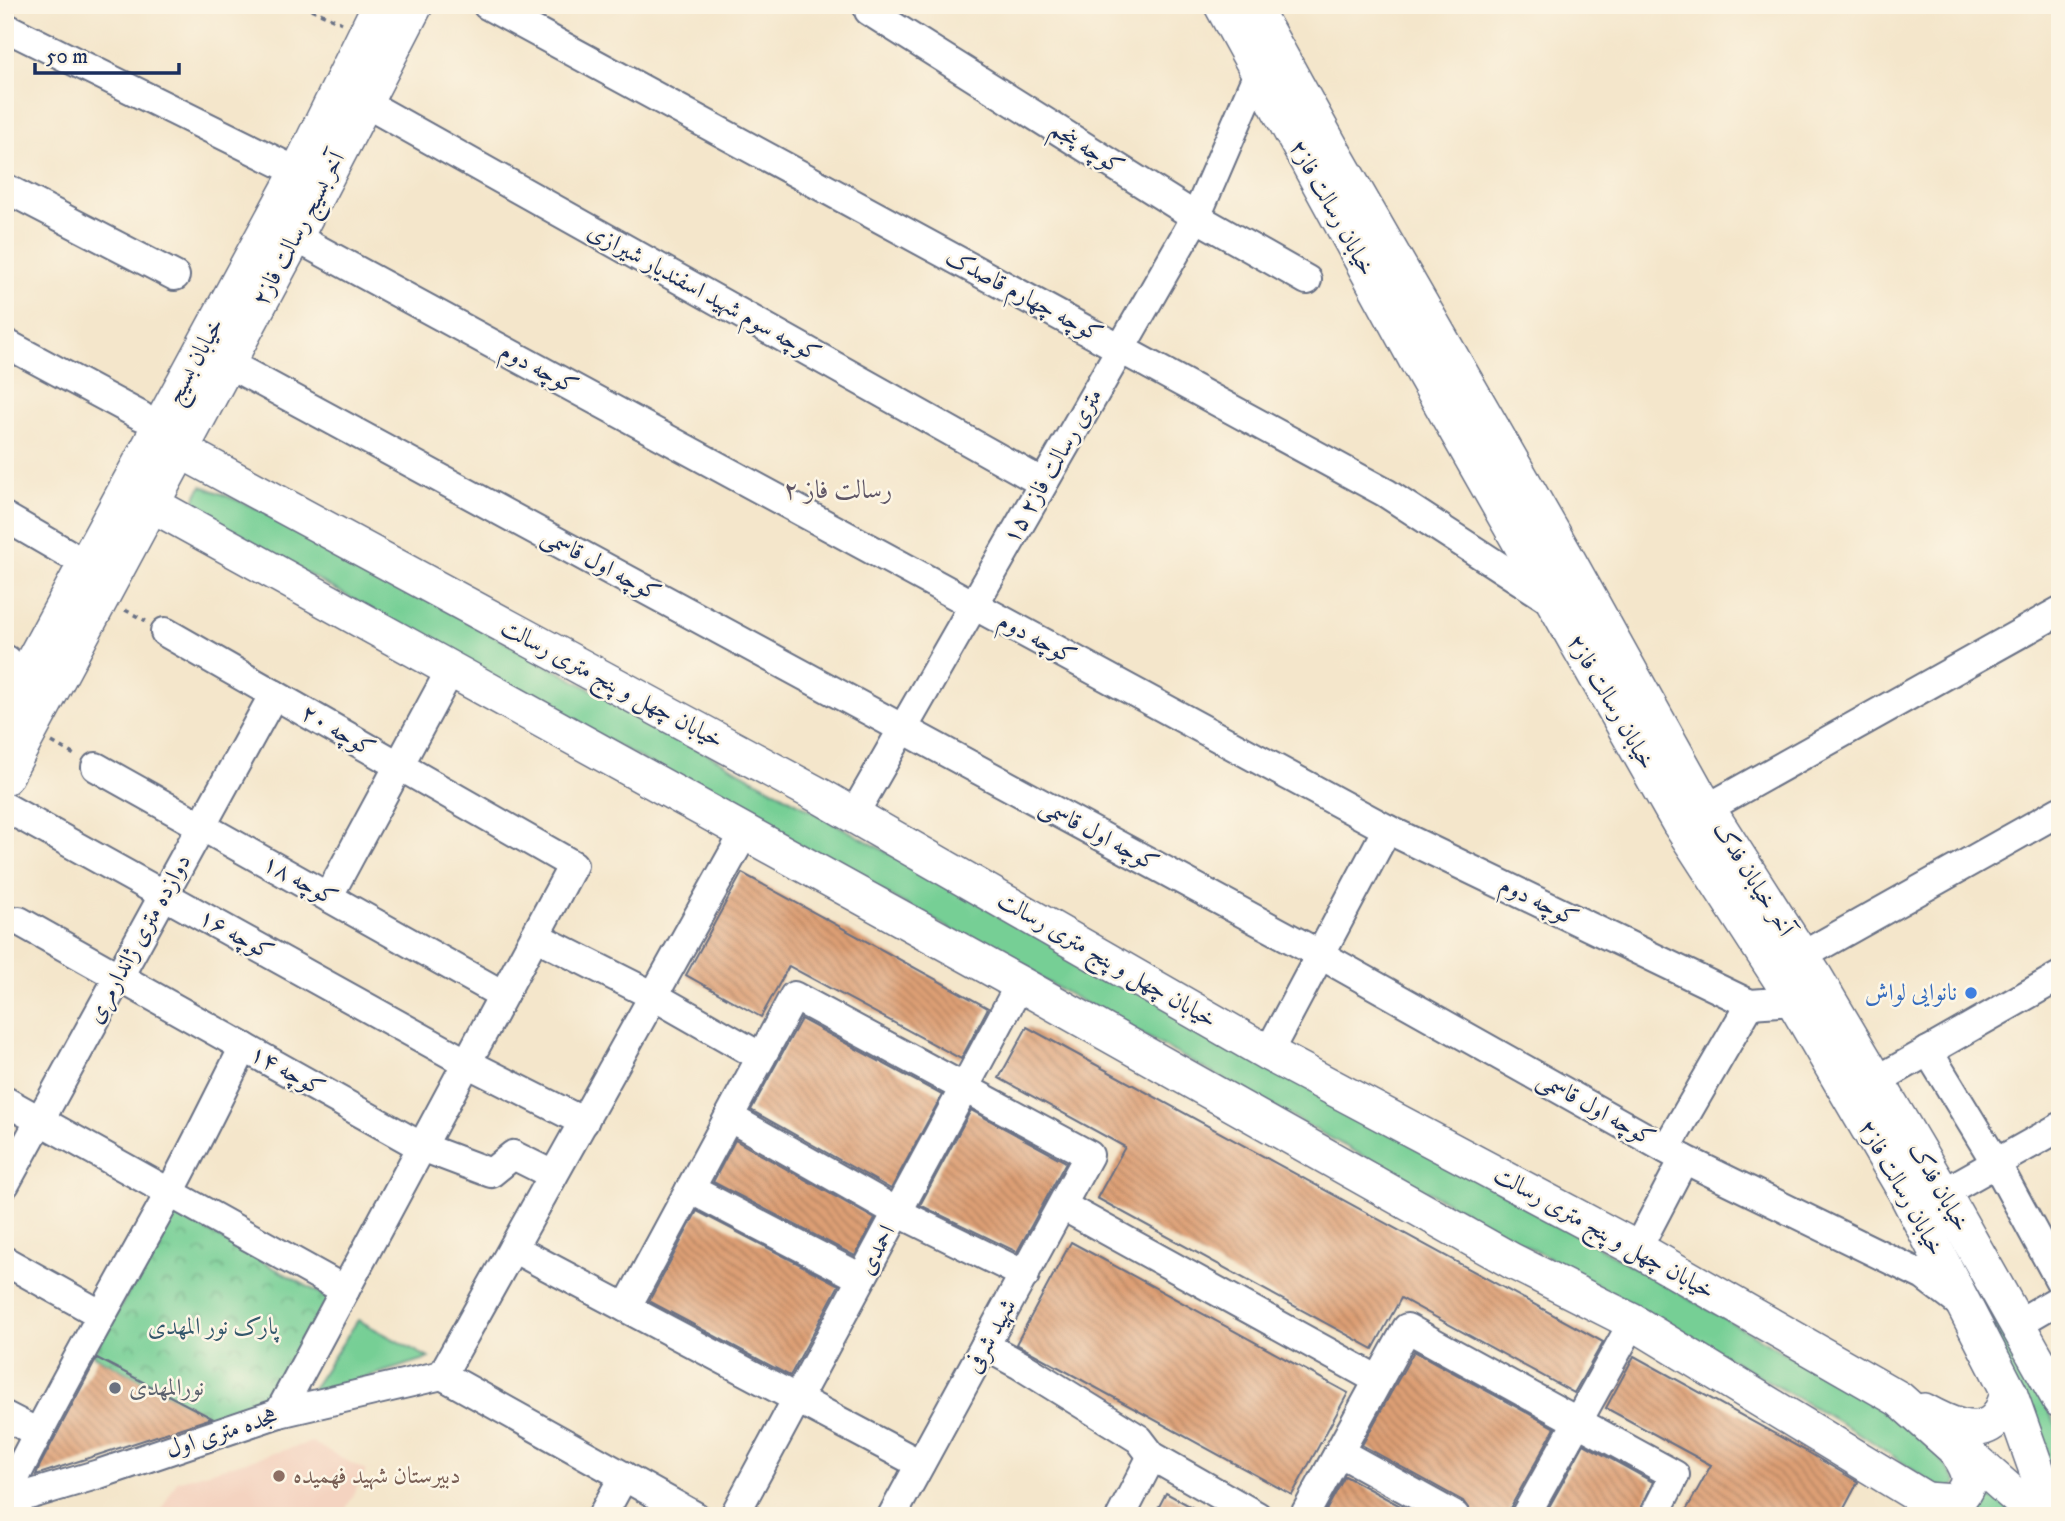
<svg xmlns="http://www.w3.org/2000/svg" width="2065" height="1521" viewBox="0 0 2065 1521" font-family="'IM FELL DW Pica',Amiri,serif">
<defs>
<pattern id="park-crowns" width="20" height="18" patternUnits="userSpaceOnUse" patternTransform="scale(1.75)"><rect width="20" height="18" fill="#76cf95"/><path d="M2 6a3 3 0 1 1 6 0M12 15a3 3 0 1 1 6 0" fill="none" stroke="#60a87d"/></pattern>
<pattern id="building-back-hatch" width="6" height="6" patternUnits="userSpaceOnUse" patternTransform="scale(1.75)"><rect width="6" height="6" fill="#dd9f74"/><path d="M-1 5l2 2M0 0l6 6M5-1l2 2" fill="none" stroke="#b28262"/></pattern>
</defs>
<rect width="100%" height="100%" fill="#fcf5e5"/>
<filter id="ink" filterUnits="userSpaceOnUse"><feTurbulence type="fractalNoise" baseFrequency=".0143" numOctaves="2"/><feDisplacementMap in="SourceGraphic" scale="14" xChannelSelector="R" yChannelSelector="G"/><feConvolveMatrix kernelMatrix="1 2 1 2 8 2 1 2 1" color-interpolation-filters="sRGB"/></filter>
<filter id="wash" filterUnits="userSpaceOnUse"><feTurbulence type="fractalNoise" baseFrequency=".00686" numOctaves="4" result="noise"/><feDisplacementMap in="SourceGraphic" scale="28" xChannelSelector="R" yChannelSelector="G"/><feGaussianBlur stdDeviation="1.57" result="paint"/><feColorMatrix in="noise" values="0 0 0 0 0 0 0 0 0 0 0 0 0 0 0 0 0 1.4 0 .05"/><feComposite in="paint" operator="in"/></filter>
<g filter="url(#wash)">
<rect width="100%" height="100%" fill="#f4e6cb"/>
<polygon fill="#f4d3c0" points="312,1442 366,1471 342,1516 158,1516 177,1481"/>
<g fill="#76cf95" stroke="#487f7a" stroke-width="2">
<path d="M202,486L274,515L1401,1135L1861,1396C1894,1420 1938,1445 1957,1483L1945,1492L1868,1439L1692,1337L489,675L198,513C193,502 194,495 202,486Z"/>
<polygon points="1717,851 2009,1338 2060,1432 2060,1484"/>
<polygon points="358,1320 429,1358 308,1395"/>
<polygon points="1982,1480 2024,1516 1963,1514 1978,1502"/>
</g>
<polygon fill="url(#park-crowns)" stroke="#487f7a" stroke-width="2" points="174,1213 332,1300 276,1406 218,1421 93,1355"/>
<g id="blocks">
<g fill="url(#building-back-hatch)">
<polygon points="742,873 988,1008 961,1059 789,966 761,1017 686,975"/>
<polygon points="801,1019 942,1095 891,1189 751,1110"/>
<polygon points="1027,1027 1603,1342 1574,1393 1401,1298 1373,1349 1097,1198 1125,1147 999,1078"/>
<polygon points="971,1110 1066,1162 1017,1252 920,1205"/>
<polygon points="735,1140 875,1219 855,1256 713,1182"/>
<polygon points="697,1211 839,1285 790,1376 649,1301"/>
<polygon points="1071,1242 1348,1393 1292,1495 1016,1344"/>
<polygon points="1414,1351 1555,1428 1510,1508 1508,1516 1478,1516 1471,1512 1463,1501 1362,1445"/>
<polygon points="1634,1356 1806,1451 1858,1482 1840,1516 1683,1516 1711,1465 1606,1408"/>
<polygon points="97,1358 212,1418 36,1475 39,1467"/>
<polygon points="1584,1444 1653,1482 1638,1516 1544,1516"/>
<polygon points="1345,1476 1391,1501 1419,1516 1323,1516"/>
<polygon points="1166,1493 1208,1516 1154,1516"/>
</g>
</g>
</g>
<g filter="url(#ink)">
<use href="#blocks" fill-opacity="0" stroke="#676f84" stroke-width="2"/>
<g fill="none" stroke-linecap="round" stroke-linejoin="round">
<defs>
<g id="minor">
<polyline points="487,5 1386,493 1552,601"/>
<polyline points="869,11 1196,217 1307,280"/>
<polyline points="5,27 298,172"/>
<polyline points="365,103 1043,483"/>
<polyline points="5,188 175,276"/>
<polyline points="295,237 1387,829 1750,1004 1793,1001"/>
<polyline points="5,343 141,416"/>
<polyline points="227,363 1319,954 1684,1159 1924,1276 1962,1305"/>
<polyline points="5,517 67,553"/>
<polyline points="165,632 573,865 279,1413"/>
<polyline points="5,659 7,660"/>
<polyline points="96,767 503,995"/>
<polyline points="5,807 467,1063 584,1122"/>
<polyline points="1708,808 2060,611"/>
<polyline points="854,814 1196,217 1258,73"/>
<polyline points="328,897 451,669"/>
<polyline points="19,921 422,1147 491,1173 513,1155 553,1175"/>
<polyline points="535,936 654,996 761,1057"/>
<polyline points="1802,956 2060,811"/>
<polyline points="1928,1051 1996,1163 2060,1281"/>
<polyline points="1268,1053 1387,829"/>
<polyline points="1876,1081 2060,976"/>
<polyline points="5,1101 345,1290"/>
<polyline points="729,1117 897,1212 1025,1275"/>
<polyline points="1666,1149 1750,1004"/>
<polyline points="5,1184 274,694"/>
<polyline points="690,1189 861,1278"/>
<polyline points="1943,1193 2060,1127"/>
<polyline points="1063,1206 1378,1380"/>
<polyline points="513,1248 920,1464"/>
<polyline points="1637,1249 1684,1159"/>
<polyline points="5,1261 100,1314"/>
<polyline points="626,1308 794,996 1089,1155 892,1516"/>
<polyline points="2017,1324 2060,1299"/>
<polyline points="985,1346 1020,1365 1139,1439 1152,1456 1257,1516"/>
<polyline points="442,1375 745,832"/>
<polyline points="442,1375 695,1516"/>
<polyline points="5,1416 38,1433"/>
<polyline points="1339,1452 1455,1516"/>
<path d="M5,1498C56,1395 113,1295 169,1194C195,1146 219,1096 244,1047"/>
<polyline points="5,1502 99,1474 279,1413 442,1375"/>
<polyline points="602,1516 624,1476"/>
<polyline points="734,1516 1020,984"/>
<polyline points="1121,1516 1152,1456"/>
<polyline points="1304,1516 1407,1328 1675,1475 1654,1516"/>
<polyline points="1525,1516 1633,1322"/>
</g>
<g id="major">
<polyline points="1222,5 1416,359 1680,824 1785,986 1905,1191 2009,1392 2053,1516"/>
<polyline points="1252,5 1337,159 1565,555 1698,794 1815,977 1943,1193 2060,1400"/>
<polyline points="154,436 822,797 1268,1053 1637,1249 1899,1399 1955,1449 1973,1459 2038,1516"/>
<polyline points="126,490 1020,984 1512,1261 1633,1322 1926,1500 1946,1516"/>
<polyline points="5,713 298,172 380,5"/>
<polyline points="5,777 295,237 415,5"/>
<path d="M1924,1411C1944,1422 1978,1440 1997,1418C2003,1411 2006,1399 2009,1392"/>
<path d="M1926,1500L1954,1502C1976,1483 1969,1471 1955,1449"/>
</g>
</defs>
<use href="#minor" stroke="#676f84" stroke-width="32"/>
<use href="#major" stroke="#676f84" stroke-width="38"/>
<g stroke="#676f84" stroke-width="3.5" stroke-dasharray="5 5" stroke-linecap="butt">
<polyline points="302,5 342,23"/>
<polyline points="125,610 146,621"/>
<polyline points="52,742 76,756"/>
</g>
<use href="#minor" stroke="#fff" stroke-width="28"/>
<use href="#major" stroke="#fff" stroke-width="35"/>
</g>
</g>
<circle fill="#3f7fe0" stroke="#fcf5e5" stroke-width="2.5" cx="1971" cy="993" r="7"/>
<circle fill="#6b7280" stroke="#fcf5e5" stroke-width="2.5" cx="115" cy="1388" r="7"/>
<circle fill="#8d6e63" stroke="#fcf5e5" stroke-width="2.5" cx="279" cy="1476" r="7"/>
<g text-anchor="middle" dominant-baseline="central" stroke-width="5" stroke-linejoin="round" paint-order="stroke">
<g font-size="24" fill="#1b2f5e" stroke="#fcf5e5">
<text transform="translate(1087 148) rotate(32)">کوچه پنجم</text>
<text transform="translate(1332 208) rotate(61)">خیابان رسالت فاز۲</text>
<text transform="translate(299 229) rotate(-62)">آخر بسیج رسالت فاز۲</text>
<text transform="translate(704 293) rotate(29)">کوچه سوم شهید اسفندیار شیرازی</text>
<text transform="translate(1024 296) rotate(28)">کوچه چهارم قاصدک</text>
<text transform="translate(195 361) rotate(-61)">خیابان بسیج</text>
<text transform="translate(539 369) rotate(28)">کوچه دوم</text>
<text transform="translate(1053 466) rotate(-60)">۱۵ متری رسالت فاز۲</text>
<text transform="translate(601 565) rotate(28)">کوچه اول قاسمی</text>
<text transform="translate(1037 639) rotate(28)">کوچه دوم</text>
<text transform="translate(612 684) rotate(28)">خیابان چهل و پنج متری رسالت</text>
<text transform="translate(1611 702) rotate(60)">خیابان رسالت فاز۲</text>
<text transform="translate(338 731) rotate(30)">۲۰ کوچه</text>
<text transform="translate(1099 835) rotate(28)">کوچه اول قاسمی</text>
<text transform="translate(1753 879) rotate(58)">آخر خیابان فدک</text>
<text transform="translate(300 881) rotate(29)">۱۸ کوچه</text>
<text transform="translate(1539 902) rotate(26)">کوچه دوم</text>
<text transform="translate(236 935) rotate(29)">۱۶ کوچه</text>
<text transform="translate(139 939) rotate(-61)">دوازده متری ژاندارمری</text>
<text transform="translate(1107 960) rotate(30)">خیابان چهل و پنج متری رسالت</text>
<text transform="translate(285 1070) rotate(29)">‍‍ ۱۴ کوچه</text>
<text transform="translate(1596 1109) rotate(29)">کوچه اول قاسمی</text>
<text transform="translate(1939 1187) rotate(60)">خیابان فدک</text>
<text transform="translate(1901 1188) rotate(61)">خیابان رسالت فاز۲</text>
<text transform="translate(1604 1233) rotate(29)">خیابان چهل و پنج متری رسالت</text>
<text transform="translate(877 1250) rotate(-62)">احمدی</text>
<text transform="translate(991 1336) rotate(-61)">شهید شرفی</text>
<text transform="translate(222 1433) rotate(-18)">هجده متری اول</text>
</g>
<g font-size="24" fill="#366cbe" stroke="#fcf5e5" text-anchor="end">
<text x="1957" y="993">نانوایی لواش</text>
</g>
<g font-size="24" fill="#32576c" stroke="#fcf5e5">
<text x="213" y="1327">پارک نور المهدی</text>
</g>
<g font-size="24" fill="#5b616d" stroke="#fcf5e5" text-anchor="start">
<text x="129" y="1388">نورالمهدی</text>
</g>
<g font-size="24" fill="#785e54" stroke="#fcf5e5" text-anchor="start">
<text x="293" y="1476">دبیرستان شهید فهمیده</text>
</g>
<g font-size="26" fill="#5f5666" stroke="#fcf5e5">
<text x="838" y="490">رسالت فاز ۲</text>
</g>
</g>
<rect width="2065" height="1521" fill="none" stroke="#fcf5e5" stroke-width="28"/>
<path d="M35 63v10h144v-10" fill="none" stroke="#1b2f5e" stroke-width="3.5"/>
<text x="46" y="63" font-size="21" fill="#1b2f5e" stroke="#fcf5e5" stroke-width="5" paint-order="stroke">50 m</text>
</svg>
